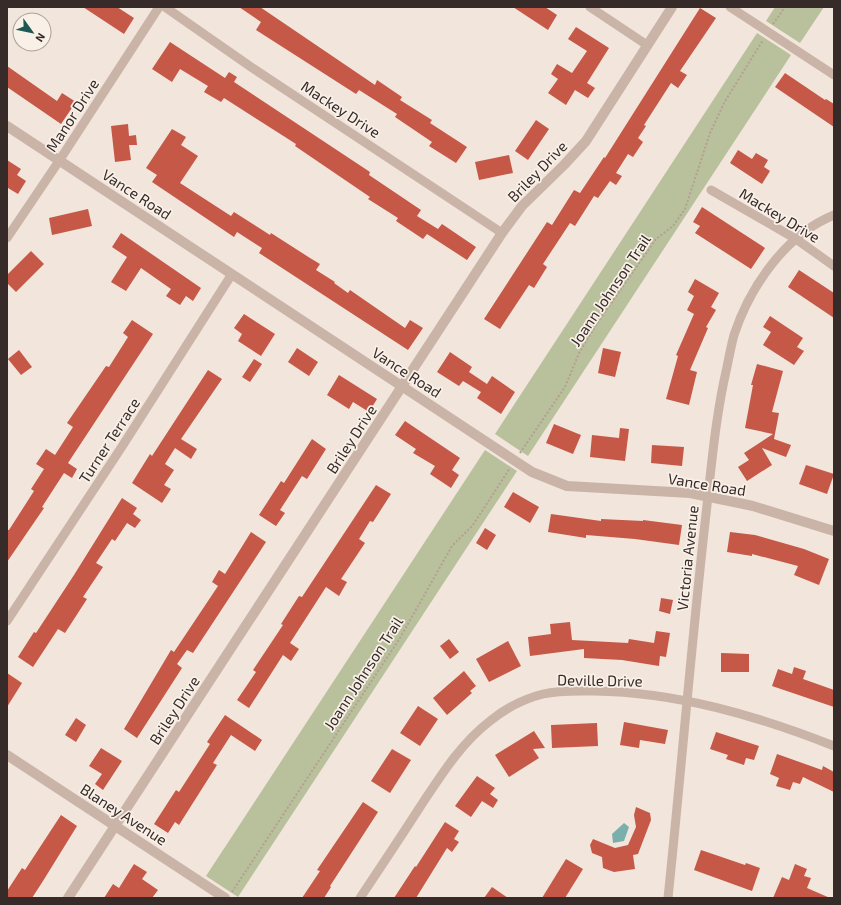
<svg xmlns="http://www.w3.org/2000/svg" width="841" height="905" viewBox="0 0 841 905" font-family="'Exo 2',sans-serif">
<rect width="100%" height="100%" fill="#f2e5dc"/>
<g fill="#b8c19c">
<polygon points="775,7 824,7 800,43 766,21"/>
<polygon points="757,33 791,55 528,456 495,434"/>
<polygon points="485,450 517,471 238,897 206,876"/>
</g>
<polygon fill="#7bafab" points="624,823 629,827 624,841 613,843 612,834"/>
<g fill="#c55847">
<polygon points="83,7 117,7 134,18 124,34"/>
<polygon points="239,7 260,7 375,85 377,80 402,97 400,100 432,120 430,123 467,147 456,163 429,146 432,142 395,117 397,114 359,90 356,94 256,30 261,22"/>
<polygon points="513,7 545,7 557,15 548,30"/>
<polygon points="700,8 716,18 680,71 687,75 678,88 671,83 644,125 646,126 638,138 643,142 633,157 628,154 616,173 622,176 616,185 610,181 598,198 594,196 575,226 570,223 543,264 547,267 534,288 529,285 500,329 484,319 547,222 552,225 574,190 580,193 604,157 605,158"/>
<polygon points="576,27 609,48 587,83 595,88 588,98 575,90 566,105 548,93 558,79 551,74 557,64 572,73 587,51 568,39"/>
<polygon points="170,42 225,78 229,72 237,77 234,82 370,172 369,175 421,210 417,216 438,229 442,224 476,247 467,260 427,234 423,239 396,221 398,218 368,199 370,197 295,146 296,144 224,98 221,102 204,92 208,86 180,69 172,82 152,69"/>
<polygon points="7,66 57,101 62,93 76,102 61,124 7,87"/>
<polygon points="785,73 825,100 826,99 834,104 834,127 775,87"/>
<polygon points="536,120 549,129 528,160 515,151"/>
<polygon points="128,124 129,136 136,135 137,145 129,145 131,160 115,162 111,126"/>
<polygon points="172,129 186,137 181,145 198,156 180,183 231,216 234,212 270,235 271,233 310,258 320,264 316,270 335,282 334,283 348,293 350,290 405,328 410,320 423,328 408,350 259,253 262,248 237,232 234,237 152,182 157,175 146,168"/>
<polygon points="738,150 752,159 756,153 768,160 764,167 770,171 762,184 730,163"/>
<polygon points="509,155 513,173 479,180 475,162"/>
<polygon points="7,160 21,169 17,175 26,181 18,194 8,188 7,190"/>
<polygon points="702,207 765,248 751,269 695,233 700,226 693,222"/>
<polygon points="88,209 92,226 52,235 49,218"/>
<polygon points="121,233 201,288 193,301 186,296 180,305 166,296 171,289 141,268 126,291 111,282 127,257 112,247"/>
<polygon points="31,251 44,264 16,292 7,283 7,275"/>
<polygon points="799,270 834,293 834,318 788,287"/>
<polygon points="695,279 719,293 711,307 716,310 706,327 708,328 690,370 697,372 689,405 666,399 678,356 676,355 694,314 687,310 694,296 688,292"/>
<polygon points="244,314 275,334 261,356 238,341 242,334 234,328"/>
<polygon points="770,316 803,338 797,347 804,351 794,365 763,345 771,332 763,327"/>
<polygon points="132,320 153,334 68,463 77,469 72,478 64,473 42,507 44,508 7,562 7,530 9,530 34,491 31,489 44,469 36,464 46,449 55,455 73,427 67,423 106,366 109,367 128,337 123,333"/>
<polygon points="297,348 318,362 309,376 288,362"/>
<polygon points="603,348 621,352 615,377 598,373"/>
<polygon points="19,350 32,367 21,375 8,359"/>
<polygon points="450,352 472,367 469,372 487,384 492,376 515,392 501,414 477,398 481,392 463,381 459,386 437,372"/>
<polygon points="254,359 262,364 250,382 242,377"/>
<polygon points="757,364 783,371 772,412 779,413 774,439 791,445 786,457 762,448 772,465 747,481 738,467 749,460 744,453 773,434 745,428 753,385 751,385"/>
<polygon points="208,370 222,379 181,439 197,449 191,459 175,448 165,464 174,470 164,485 171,489 162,503 132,483 150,454 152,456"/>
<polygon points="339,375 377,399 369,412 353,402 349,409 327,395"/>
<polygon points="405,421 460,458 452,470 459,475 451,488 430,474 435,466 413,453 416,449 395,435"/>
<polygon points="554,424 581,435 573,454 546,443"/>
<polygon points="620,428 629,429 625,461 590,457 592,435 619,438"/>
<polygon points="312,439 326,449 307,479 302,476 280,510 285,513 276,526 259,515 281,481 284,483"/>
<polygon points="652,445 684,447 682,466 651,463"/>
<polygon points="806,465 834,474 827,494 799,484"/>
<polygon points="376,485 391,494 373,522 370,521 359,539 365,543 341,579 347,582 339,596 326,587 290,643 299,649 291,661 283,655 249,708 237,700 256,672 253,670 283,625 281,624 299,596 302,597"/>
<polygon points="513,492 539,507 530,523 504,507"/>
<polygon points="122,498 137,508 133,514 141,520 135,528 127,523 115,541 112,539 96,563 103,567 83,597 87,599 65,633 58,629 33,667 18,657 34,632 36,633 74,575"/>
<polygon points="551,514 601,521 601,519 643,521 643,520 682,525 679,545 635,539 586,535 586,538 548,532"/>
<polygon points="485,528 496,535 487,550 476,543"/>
<polygon points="251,532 266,542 193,653 187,650 177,664 182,668 137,738 124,729 171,650 174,652 218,586 212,582 219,570 225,574"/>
<polygon points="730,532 755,535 804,549 829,559 819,585 794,575 798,566 752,554 752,556 727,552"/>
<polygon points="661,598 673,600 670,614 659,611"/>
<polygon points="570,622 572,640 628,643 629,639 654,643 656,631 670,633 666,657 660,656 659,666 622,660 584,658 584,649 530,656 528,637 551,634 550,624"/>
<polygon points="449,639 459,652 450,659 440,646"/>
<polygon points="508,641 521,666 489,682 476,659"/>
<polygon points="721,653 749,654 749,672 721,672"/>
<polygon points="794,667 806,671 803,679 834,690 834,707 772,686 778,669 792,674"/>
<polygon points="464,671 476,686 470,691 472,693 447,715 433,698"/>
<polygon points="7,673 22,683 7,707"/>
<polygon points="418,706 438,719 420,746 400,733"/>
<polygon points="225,715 262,740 255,751 231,735 213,763 217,765 179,825 175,822 168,833 154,824 176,790 179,792 210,744 207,742"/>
<polygon points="76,718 86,725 76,742 65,735"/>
<polygon points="624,722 668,730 665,744 640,740 639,748 620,745"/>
<polygon points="597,723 598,746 552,748 551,725"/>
<polygon points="534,731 545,748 533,749 539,758 509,777 495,755"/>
<polygon points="716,732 759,746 754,760 746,758 744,765 726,759 728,755 710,749"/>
<polygon points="101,748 122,761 103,790 95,784 102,774 89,766"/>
<polygon points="392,749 411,760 390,793 371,781"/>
<polygon points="777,754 822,770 823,766 834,772 834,792 803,777 800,784 793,782 790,790 776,786 779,778 770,774"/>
<polygon points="477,776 495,788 490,794 498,800 493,808 482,801 471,817 455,806"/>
<polygon points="363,802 378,812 330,886 331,887 324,898 302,898 320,871 317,870"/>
<polygon points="636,807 650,813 651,820 638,854 633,855 635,869 614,872 603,868 602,857 592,853 590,845 593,839 615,848 628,845 636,827 634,815"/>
<polygon points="61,815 77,826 43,881 32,898 7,898 7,891 22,868 25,870"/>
<polygon points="445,822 459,831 454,839 459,842 452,852 447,848 416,898 394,898 415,866 416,867"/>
<polygon points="701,850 745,865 746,863 760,868 752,891 694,870"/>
<polygon points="566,859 583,869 565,898 542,898"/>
<polygon points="134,864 147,872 142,879 158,890 152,898 104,898 113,884 119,888"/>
<polygon points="795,864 807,869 804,876 811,878 807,888 830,898 773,898 782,877 789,880"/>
<polygon points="492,887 508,898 484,898"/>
</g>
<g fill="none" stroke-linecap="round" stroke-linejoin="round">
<g stroke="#b69e92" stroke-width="2" stroke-dasharray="2 2" stroke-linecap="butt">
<polyline points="773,24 785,7"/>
<polyline points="520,453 565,387 579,353 598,322 656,239 673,226 685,209 710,133 724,103 763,40"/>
<polyline points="232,892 400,638 452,546 473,525 510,468"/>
</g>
<g stroke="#cab4a8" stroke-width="9">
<polyline points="165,7 251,67 502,233"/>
<polyline points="590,7 647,45"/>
<polyline points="730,7 834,75"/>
<polyline points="711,190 796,239 834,266"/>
<polyline points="7,238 59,161 159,7"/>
<polyline points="7,621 123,445 232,274"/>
<path d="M360,898C380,868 400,838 420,807C440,777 460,744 490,721C506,708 523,699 543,694C560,690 578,691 594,691C677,692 758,716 834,746"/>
<path d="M668,898C681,773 691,648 705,523C711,471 715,418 727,367C729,357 731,346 734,335C750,287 785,235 834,215"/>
</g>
<g stroke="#cab4a8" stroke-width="10">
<polyline points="7,126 532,472 567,486 690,493 753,506 834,531"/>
<polyline points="7,755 225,898"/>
<polyline points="68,898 502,233 522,206 564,165 586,141 672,7"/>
</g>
</g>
<g text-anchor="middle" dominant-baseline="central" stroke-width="3.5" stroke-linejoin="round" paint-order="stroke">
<g font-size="15" fill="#362b28" stroke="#f9f0e8">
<text transform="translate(341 109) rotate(33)">Mackey Drive</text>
<text transform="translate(72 115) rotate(-57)">Manor Drive</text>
<text transform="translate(537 171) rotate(-46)">Briley Drive</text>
<text transform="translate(137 194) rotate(33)">Vance Road</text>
<text transform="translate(780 215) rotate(31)">Mackey Drive</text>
<text transform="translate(610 290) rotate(-56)">Joann Johnson Trail</text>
<text transform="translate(407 372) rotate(33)">Vance Road</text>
<text transform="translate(351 439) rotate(-57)">Briley Drive</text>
<text transform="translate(109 440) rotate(-57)">Turner Terrace</text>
<text transform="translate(707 484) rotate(9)">Vance Road</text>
<text transform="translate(687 558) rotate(-84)">Victoria Avenue</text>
<text transform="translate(363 673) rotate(-57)">Joann Johnson Trail</text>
<text transform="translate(600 680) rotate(1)">Deville Drive</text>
<text transform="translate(174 710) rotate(-57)">Briley Drive</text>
<text transform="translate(124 814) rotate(33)">Blaney Avenue</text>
</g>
</g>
<rect width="841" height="905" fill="none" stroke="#362b28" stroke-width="16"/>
<g transform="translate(32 32) rotate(123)"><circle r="19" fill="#f9f0e8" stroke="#aba19b"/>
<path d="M0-3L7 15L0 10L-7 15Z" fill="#1e5855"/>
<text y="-6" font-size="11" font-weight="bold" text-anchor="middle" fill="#362b28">N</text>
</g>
</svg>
